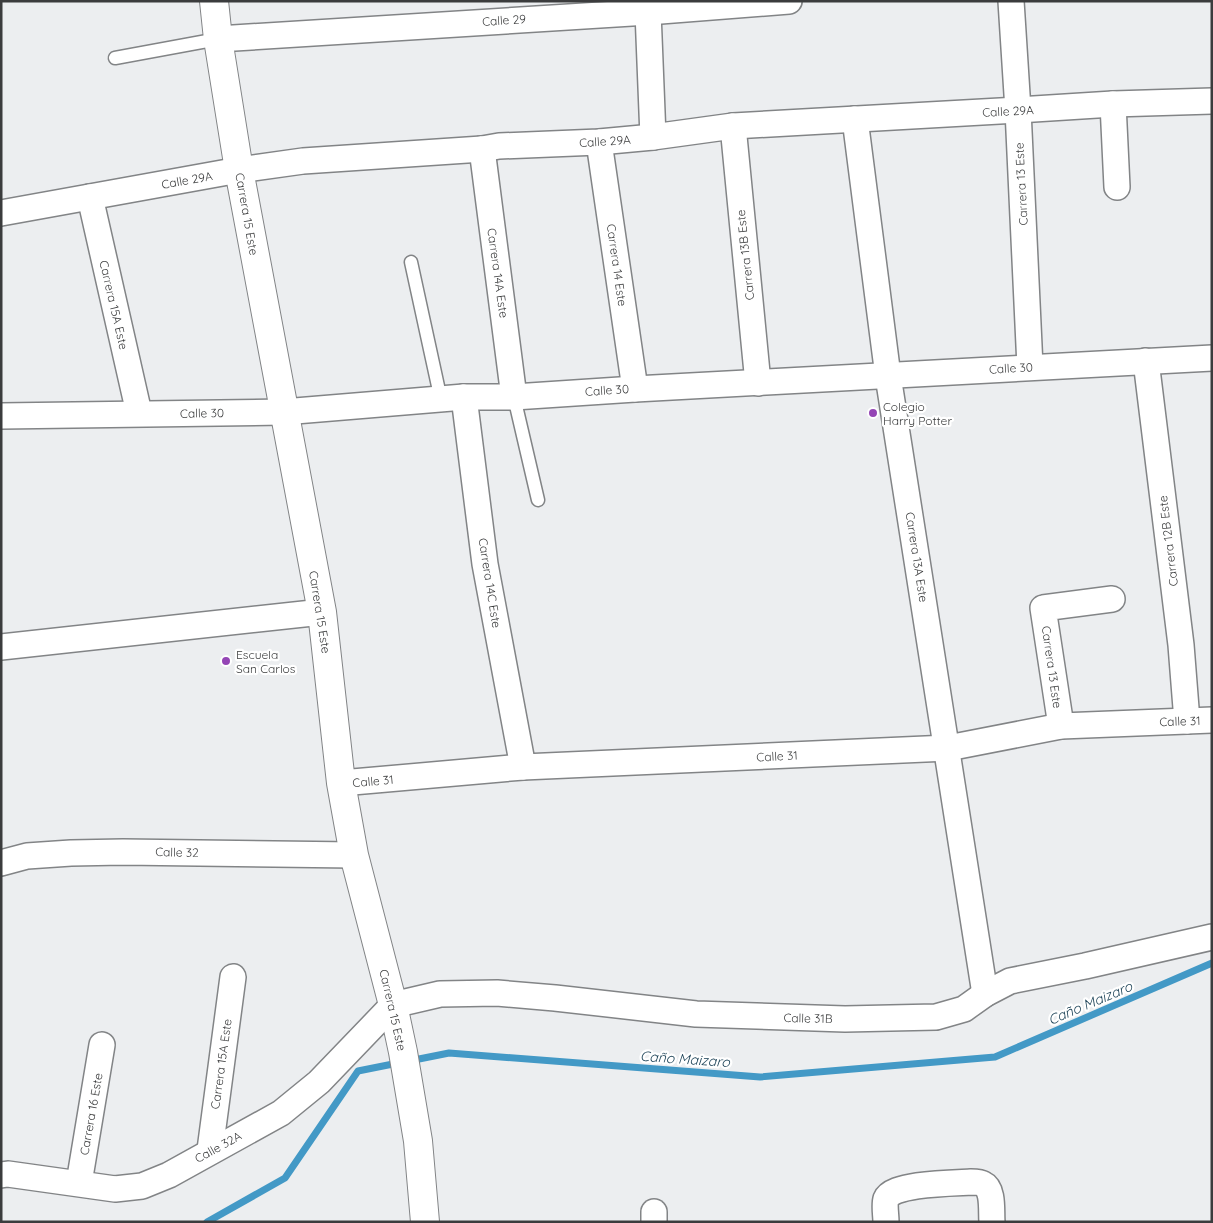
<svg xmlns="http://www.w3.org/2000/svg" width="1213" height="1223" viewBox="0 0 1213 1223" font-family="Quicksand,sans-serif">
<rect width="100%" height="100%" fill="#eceef0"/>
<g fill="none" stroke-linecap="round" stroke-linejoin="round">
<g stroke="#4399c6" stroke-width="7">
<polyline points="409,1061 449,1053 760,1077 995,1057 1212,963"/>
<polyline points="207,1222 285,1178 358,1071 398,1063"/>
</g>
<defs>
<g id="service">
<polyline points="115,58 218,39"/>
<polyline points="411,262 441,400"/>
<polyline points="514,397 538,500"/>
</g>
<g id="minor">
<polyline points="1011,1 1018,110 1030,367"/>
<polyline points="648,12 653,137"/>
<polyline points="218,39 648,12 789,1"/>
<polyline points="1113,104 1117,187"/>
<polyline points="855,119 888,376 985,994"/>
<polyline points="733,126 758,383"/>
<polyline points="599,142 635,389"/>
<polyline points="482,149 514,397"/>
<polyline points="90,197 139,413"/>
<polyline points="1,213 239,170 303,161 482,149 499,146 599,142 653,137 733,126 1018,110 1113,104 1212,101"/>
<polyline points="1146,361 1181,645 1187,721"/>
<polyline points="464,397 485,564 523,767"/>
<polyline points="1,416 283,412 464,397 514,397 635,389 1212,358"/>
<polyline points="1,647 322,612"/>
<polyline points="1061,726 1043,608 1112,599"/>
<polyline points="341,783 523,767 948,748 1061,726 1212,720"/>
<polyline points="1,863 27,856 71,853 123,852 354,855"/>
<polyline points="210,1150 233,977"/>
<polyline points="1,1175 8,1174 115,1189 142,1186 169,1175 281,1113 319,1082 393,1005 440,994 497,993 555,998 696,1014 845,1019 936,1017 964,1009 985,994 1010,981 1085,966 1212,937"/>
<polyline points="79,1183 102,1045"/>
<polyline points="654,1212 654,1222"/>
<path d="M886,1222C886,1215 884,1205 886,1199C892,1183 955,1183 971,1182C975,1182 980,1182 983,1184C994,1189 991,1212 992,1222"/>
</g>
<polyline id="tertiary" points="214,1 218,39 239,170 322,612 341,783 354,855 393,1005 403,1052 418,1141 425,1222"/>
</defs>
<use href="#service" stroke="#828486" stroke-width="15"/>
<use href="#minor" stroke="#828486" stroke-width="28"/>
<use href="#tertiary" stroke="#828486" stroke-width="30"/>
<use href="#service" stroke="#fff" stroke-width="12"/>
<use href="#minor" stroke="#fff" stroke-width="25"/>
<use href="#tertiary" stroke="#fff" stroke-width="28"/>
</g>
<g fill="#9445b5" stroke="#fff" stroke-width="2">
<circle cx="873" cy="413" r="5"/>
<circle cx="226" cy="661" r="5"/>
</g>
<g text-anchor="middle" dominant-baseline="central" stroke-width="4.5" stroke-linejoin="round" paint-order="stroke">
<g font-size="12" fill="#3b3c3d" stroke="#fff">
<text transform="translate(504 20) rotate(-4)">Calle 29</text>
<text transform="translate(1008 111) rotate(-3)">Calle 29A</text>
<text transform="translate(605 141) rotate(-4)">Calle 29A</text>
<text transform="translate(187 180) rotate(-10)">Calle 29A</text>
<text transform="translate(1021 184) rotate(-93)">Carrera 13 Este</text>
<text transform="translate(247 214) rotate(80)">Carrera 15 Este</text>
<text transform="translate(745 255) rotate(-96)">Carrera 13B Este</text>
<text transform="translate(617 265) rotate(82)">Carrera 14 Este</text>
<text transform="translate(498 273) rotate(82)">Carrera 14A Este</text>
<text transform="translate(114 305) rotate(77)">Carrera 15A Este</text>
<text transform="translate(1011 368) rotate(-3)">Calle 30</text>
<text transform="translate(607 390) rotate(-4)">Calle 30</text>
<text transform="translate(202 413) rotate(-1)">Calle 30</text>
<text transform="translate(1168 541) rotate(-97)">Carrera 12B Este</text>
<text transform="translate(917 557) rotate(81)">Carrera 13A Este</text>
<text transform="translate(490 583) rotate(81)">Carrera 14C Este</text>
<text transform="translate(320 612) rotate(81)">Carrera 15 Este</text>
<text transform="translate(1052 667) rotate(82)">Carrera 13 Este</text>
<text transform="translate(1180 721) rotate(-2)">Calle 31</text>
<text transform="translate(777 756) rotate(-3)">Calle 31</text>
<text transform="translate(373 781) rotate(-5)">Calle 31</text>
<text transform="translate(177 852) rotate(1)">Calle 32</text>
<text transform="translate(393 1010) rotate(77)">Carrera 15 Este</text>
<text transform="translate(808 1018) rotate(1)">Calle 31B</text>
<text transform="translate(221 1064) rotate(-82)">Carrera 15A Este</text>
<text transform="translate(91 1114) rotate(-80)">Carrera 16 Este</text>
<text transform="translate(218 1147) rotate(-29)">Calle 32A</text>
</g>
<g font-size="12" fill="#3b3c3d" stroke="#fff" text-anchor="start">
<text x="883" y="406">Colegio<tspan x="883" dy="14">Harry Potter</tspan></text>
<text x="236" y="654">Escuela<tspan x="236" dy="14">San Carlos</tspan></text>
</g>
<g font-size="14" font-style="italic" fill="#21465a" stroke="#fff">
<text transform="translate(1090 1003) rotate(-23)">Caño Maizaro</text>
<text transform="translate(685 1059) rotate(4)">Caño Maizaro</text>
</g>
</g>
<rect width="1213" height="1223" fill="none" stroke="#3b3c3d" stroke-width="5"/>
</svg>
